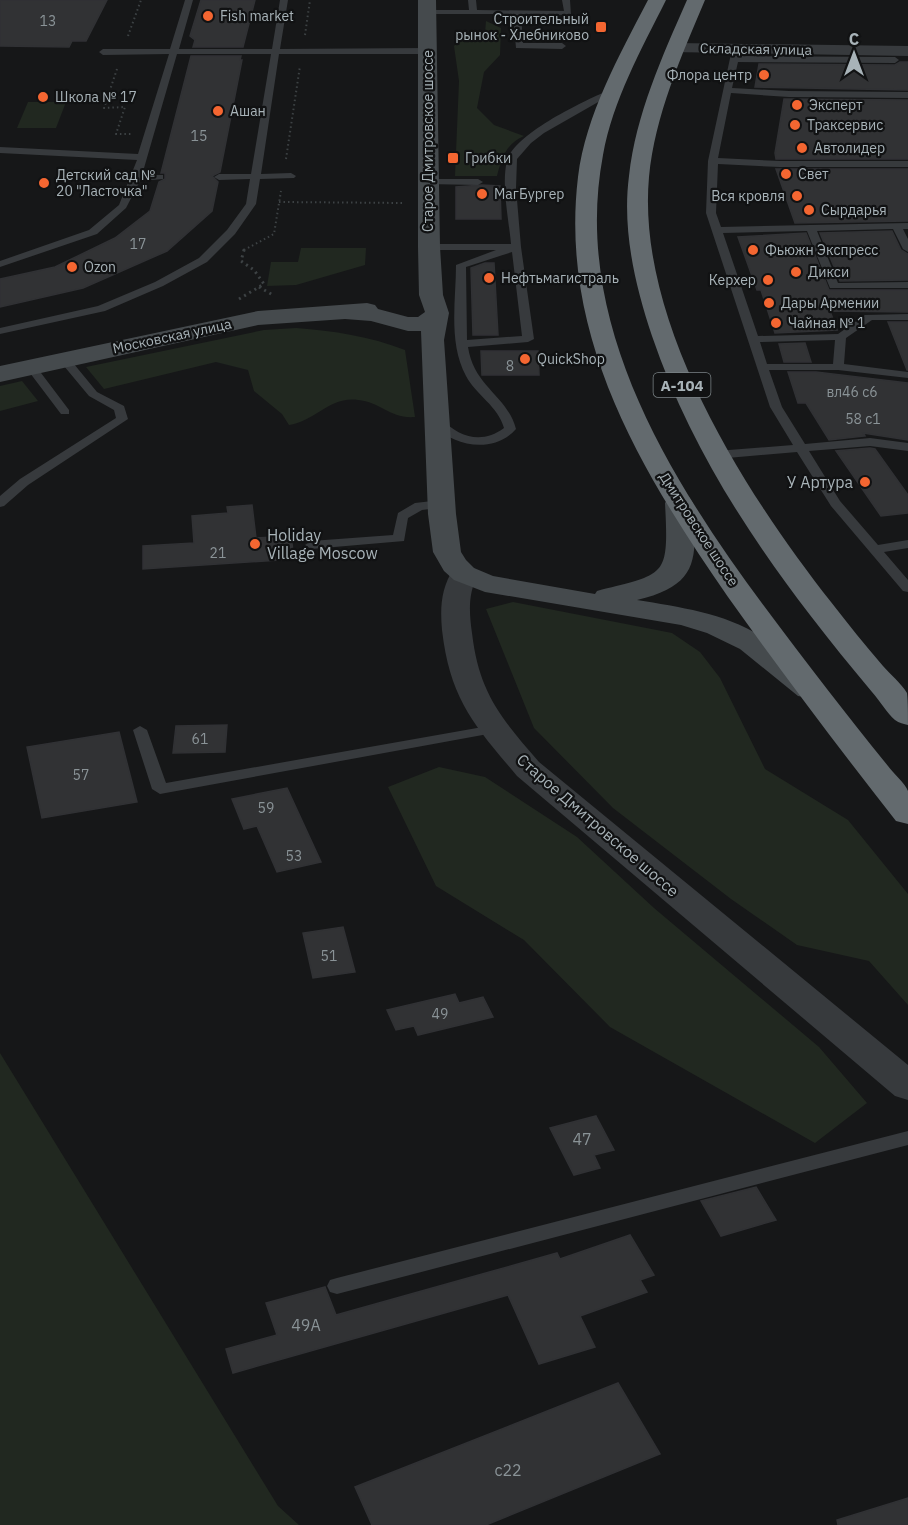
<svg xmlns="http://www.w3.org/2000/svg" width="908" height="1525" viewBox="0 0 908 1525" font-family="'IBM Plex Sans',sans-serif">
<rect width="100%" height="100%" fill="#161718"/>
<g fill="#212820">
<path d="M486,21L501,28L500,55L484,72L477,108L494,125L524,136C506,144 502,157 497,176H455L459,81L454,46L466,35L485,33Z"/>
<polygon points="28,102 66,102 56,128 17,128"/>
<polygon points="301,248 366,248 365,265 296,285 267,286 271,262 298,262"/>
<path d="M296,328C334,331 369,336 405,350L415,417C390,419 381,402 358,400C330,396 314,422 289,425L282,414L254,391L248,370L216,362L104,389L86,367L264,330Z"/>
<polygon points="22,381 38,401 0,411 0,386"/>
<polygon points="513,602 672,633 700,652 720,678 765,769 848,820 908,894 908,1005 869,961 797,945 731,899 613,808 534,728 486,609"/>
<polygon points="439,767 485,777 577,837 654,908 819,1047 867,1103 815,1143 610,1027 524,940 436,886 388,787"/>
<polygon points="0,1053 278,1506 299,1525 0,1525"/>
</g>
<g fill="#313234" stroke="#303134" stroke-width="1.5">
<polygon points="0,0 107,0 86,41 72,41 69,47 0,46"/>
<polygon points="201,0 255,0 243,47 193,47 195,40 190,36"/>
<polygon points="191,56 241,56 240,60 242,60 220,172 212,176 218,182 212,211 167,251 83,288 0,307 0,279 55,267 115,238 150,211 159,182 165,179 165,173 161,173"/>
<polygon points="900,62 908,62 908,90 755,87 759,64 895,65"/>
<polygon points="784,99 908,100 908,159 776,159 775,153"/>
<polygon points="776,169 908,169 908,221 795,223"/>
<polygon points="482,185 500,186 501,219 456,219 456,187"/>
<polygon points="892,231 901,250 908,254 908,280 840,281 820,233"/>
<polygon points="806,233 829,290 908,290 908,312 830,311 837,330 775,333 761,290 757,290 738,237"/>
<polygon points="485,263 494,263 498,335 473,335 471,268"/>
<polygon points="888,322 908,322 908,370 907,370"/>
<polygon points="805,343 811,362 784,362 779,344"/>
<polygon points="481,351 538,351 539,375 482,375"/>
<polygon points="788,372 816,372 908,383 908,440 863,433 865,436 829,440 806,403 798,403"/>
<polygon points="870,448 875,449 908,495 908,513 881,516 836,451"/>
<polygon points="252,505 256,538 291,536 294,559 143,569 143,546 194,543 192,516 228,513 227,507"/>
<polygon points="227,725 225,752 173,753 176,726"/>
<polygon points="119,732 137,802 42,818 27,747"/>
<polygon points="287,788 321,862 277,872 257,826 244,829 232,799"/>
<polygon points="343,927 355,972 313,978 303,933"/>
<polygon points="455,994 459,1003 483,997 493,1017 418,1035 414,1026 396,1030 387,1010"/>
<polygon points="596,1116 614,1150 594,1155 600,1168 574,1175 550,1128"/>
<polygon points="756,1187 776,1220 721,1236 701,1201"/>
<polygon points="630,1235 654,1275 640,1280 647,1292 580,1316 595,1347 539,1364 508,1295 233,1373 226,1349 277,1335 266,1303 325,1287 336,1315 557,1253 560,1259"/>
<polygon points="618,1383 660,1454 486,1525 372,1525 355,1487"/>
<polygon points="908,1498 908,1525 838,1525 837,1520"/>
</g>
<g fill="none" stroke-linecap="round" stroke-linejoin="round">
<g stroke="#3d4244" stroke-width="2" stroke-dasharray="1.5 3" stroke-linecap="butt">
<polyline points="305,35 310,0"/>
<polyline points="128,36 141,0"/>
<polyline points="117,69 104,108 125,107 116,134 132,134"/>
<polyline points="286,159 300,66"/>
<polyline points="279,202 404,203"/>
<polyline points="244,250 274,234 281,191"/>
</g>
<g stroke="#3d4244" stroke-width="3" stroke-dasharray="2 4" stroke-linecap="butt">
<polyline points="259,287 273,295"/>
<polyline points="239,299 264,284 254,270 241,261 244,250 247,248"/>
</g>
<g fill="#373a3d" fill-rule="evenodd">
<polygon points="185,0 193,0 179,49 272,49 280,0 288,0 280,49 428,48 432,51 428,54 279,54 261,174 291,173 296,176 294,178 260,179 256,204 235,234 207,262 163,286 105,311 0,334 0,328 98,306 155,282 199,258 227,230 246,204 250,179 219,180 214,177 219,174 251,174 271,54 177,54 142,175 163,175 163,179 140,181 126,208 97,234 0,267 0,261 89,230 119,205 137,160 0,153 0,147 138,154 169,54 103,55 99,52 103,49 170,49"/>
<polygon points="468,0 476,0 477,10 564,11 562,0 570,0 571,15 521,14 523,43 562,43 566,46 562,49 516,48 513,14 427,14 423,12 427,10 469,10"/>
<path d="M736,46L740,49L739,56L895,57L899,60L895,63L738,62L732,88L789,91L908,92V98L789,97L731,93L718,158L780,161H908V167H780L718,164L716,213L721,227L908,223V229H903L908,239V252L903,249L893,229L817,231L838,283L908,282V288H830L807,231L723,233L758,336L838,334L865,315L908,314V320H872L846,338L844,364L908,372V378L838,370H769L782,407L805,444L870,438L908,443V451L870,446L809,451L840,501L878,545L908,540V548L884,552L908,580V592L903,591L831,506L797,452L716,459L710,455L716,451L793,445L770,407L706,213L708,161L732,49ZM835,340L833,364H767L760,342Z"/>
<path d="M607,91L614,93L544,133L531,143L517,159L516,188L521,247L534,339L528,342L468,347C474,387 507,395 516,429C494,454 454,447 434,425V419H442C459,438 483,444 504,428C498,406 476,395 466,376C448,343 456,300 456,265L496,250H429L424,247L429,244H511C509,221 501,184 507,161C514,134 582,102 607,91ZM512,252L522,336L467,340L466,267Z"/>
<polygon points="429,179 478,179 483,182 478,185 426,184 424,182"/>
<polygon points="65,357 69,358 97,392 124,406 128,419 28,485 4,506 0,507 0,496 20,479 116,418 114,410 89,396 59,360"/>
<polygon points="31,364 35,365 69,410 69,414 61,414 27,369 25,367"/>
<polygon points="441,500 447,504 445,507 422,510 408,518 404,541 311,549 305,545 311,541 393,535 398,513 415,503"/>
<polygon points="494,725 499,726 501,729 499,732 160,794 152,789 133,730 140,726 147,730 166,783"/>
<polygon points="908,1131 908,1145 337,1294 330,1292 327,1286 330,1280 337,1278"/>
</g>
<g fill="#373a3d" fill-rule="evenodd">
<polygon points="676,43 908,46 908,56 670,52 667,48 670,44"/>
<path d="M464,566L474,568L478,574C468,594 469,611 472,633C479,693 501,718 539,762L908,1065V1100L895,1096L517,776C474,725 450,699 442,630C440,607 441,588 454,568Z"/>
</g>
<path fill="#454a4d" fill-rule="evenodd" d="M418,0H436L440,247L443,295L449,313L444,340L456,514L461,552L466,560L474,568L493,576L595,594L597,591C666,573 669,579 665,503L669,497L679,495L689,497L693,503C697,560 699,585 637,600C679,607 724,613 761,636C782,649 801,667 820,682L825,689L820,696L809,698L798,696L740,649L707,633L681,625L485,592L454,580L444,571L433,552L428,514L421,331H408L371,321L345,319L258,325L0,382V366L258,311L367,303L375,305L378,309L408,317H418L425,312L419,295L418,247Z"/>
<g fill="#636a6e" fill-rule="evenodd">
<path d="M648,0H666C641,50 613,100 603,155C565,356 713,540 827,689C847,715 867,740 888,766C893,773 905,783 908,791C908,800 908,814 908,824L896,821C838,747 782,673 728,597C641,471 559,337 578,177C586,114 619,56 648,0Z"/>
<path d="M687,0H705C681,57 655,115 649,177C636,322 745,493 831,602C848,624 865,645 883,666C890,674 901,683 907,693C908,701 908,716 908,725C904,724 899,723 895,720C887,713 880,701 872,692C851,667 830,641 810,615C744,529 687,439 652,336C635,285 622,230 629,176C636,114 662,57 687,0Z"/>
</g>
</g>
<g fill="#f46631" stroke="#111213" stroke-width="2">
<circle cx="208" cy="16" r="6"/>
<rect x="595" y="21" width="12" height="12" rx="3"/>
<circle cx="764" cy="75" r="6"/>
<circle cx="43" cy="97" r="6"/>
<circle cx="797" cy="105" r="6"/>
<circle cx="218" cy="111" r="6"/>
<circle cx="795" cy="125" r="6"/>
<circle cx="802" cy="148" r="6"/>
<rect x="447" y="152" width="12" height="12" rx="3"/>
<circle cx="786" cy="174" r="6"/>
<circle cx="44" cy="183" r="6"/>
<circle cx="482" cy="194" r="6"/>
<circle cx="797" cy="196" r="6"/>
<circle cx="809" cy="210" r="6"/>
<circle cx="753" cy="250" r="6"/>
<circle cx="72" cy="267" r="6"/>
<circle cx="796" cy="272" r="6"/>
<circle cx="489" cy="278" r="6"/>
<circle cx="768" cy="280" r="6"/>
<circle cx="769" cy="303" r="6"/>
<circle cx="776" cy="323" r="6"/>
<circle cx="525" cy="359" r="6"/>
<circle cx="865" cy="482" r="6"/>
<circle cx="255" cy="544" r="6"/>
</g>
<g text-anchor="middle" dominant-baseline="central" stroke-width="4.5" stroke-linejoin="round" paint-order="stroke">
<g font-size="14" fill="#a8b3b8" stroke="#111213" text-anchor="start">
<text x="220" y="16">Fish market</text>
<text x="589" y="19" text-anchor="end">Строительный<tspan x="589" dy="16">рынок - Хлебниково</tspan></text>
<text x="752" y="75" text-anchor="end">Флора центр</text>
<text x="55" y="97">Школа № 17</text>
<text x="809" y="105">Эксперт</text>
<text x="230" y="111">Ашан</text>
<text x="807" y="125">Траксервис</text>
<text x="814" y="148">Автолидер</text>
<text x="465" y="158">Грибки</text>
<text x="798" y="174">Свет</text>
<text x="56" y="175">Детский сад №<tspan x="56" dy="16">20 "Ласточка"</tspan></text>
<text x="494" y="194">МагБургер</text>
<text x="785" y="196" text-anchor="end">Вся кровля</text>
<text x="821" y="210">Сырдарья</text>
<text x="765" y="250">Фьюжн Экспресс</text>
<text x="84" y="267">Ozon</text>
<text x="808" y="272">Дикси</text>
<text x="501" y="278">Нефтьмагистраль</text>
<text x="756" y="280" text-anchor="end">Керхер</text>
<text x="781" y="303">Дары Армении</text>
<text x="788" y="323">Чайная № 1</text>
<text x="537" y="359">QuickShop</text>
</g>
<g font-size="14" fill="#8a9397">
<text x="48" y="21">13</text>
<text x="199" y="136">15</text>
<text x="138" y="244">17</text>
<text x="510" y="366">8</text>
<text x="852" y="392">вл46 с6</text>
<text x="863" y="419">58 с1</text>
<text x="218" y="553">21</text>
<text x="200" y="739">61</text>
<text x="81" y="775">57</text>
<text x="266" y="808">59</text>
<text x="294" y="856">53</text>
<text x="329" y="956">51</text>
<text x="440" y="1014">49</text>
</g>
<g font-size="14" fill="#a8b3b8" stroke="#111213">
<text transform="translate(756 49) rotate(1)">Складская улица</text>
<text transform="translate(428 141) rotate(-90)">Старое Дмитровское шоссе</text>
<text transform="translate(172 336) rotate(-12)">Московская улица</text>
<text transform="translate(699 529) rotate(57)">Дмитровское шоссе</text>
</g>
<rect fill="#111213" stroke="#7b8386" stroke-width="1.5" x="653.5" y="373" width="57" height="24" rx="4.5"/>
<g font-size="15" font-weight="bold" fill="#a8b3b8">
<text x="682" y="385">А-104</text>
</g>
<g font-size="16" fill="#a8b3b8" stroke="#111213" text-anchor="end">
<text x="853" y="482">У Артура</text>
<text x="267" y="535" text-anchor="start">Holiday<tspan x="267" dy="18">Village Moscow</tspan></text>
</g>
<g font-size="16" fill="#a8b3b8" stroke="#111213">
<text transform="translate(598 825) rotate(41)">Старое Дмитровское шоссе</text>
</g>
<g font-size="16" fill="#8a9397">
<text x="582" y="1139">47</text>
<text x="306" y="1325">49А</text>
<text x="508" y="1470">с22</text>
</g>
</g>
<g transform="translate(854 54)" stroke="#111213" stroke-width="4.5" paint-order="stroke">
<path d="M0-4.5L10 22L0 15L-10 22Z" fill="#a8b3b8"/>
<text y="-9" font-size="16" font-weight="bold" text-anchor="middle" fill="#a8b3b8">С</text>
</g>
</svg>
